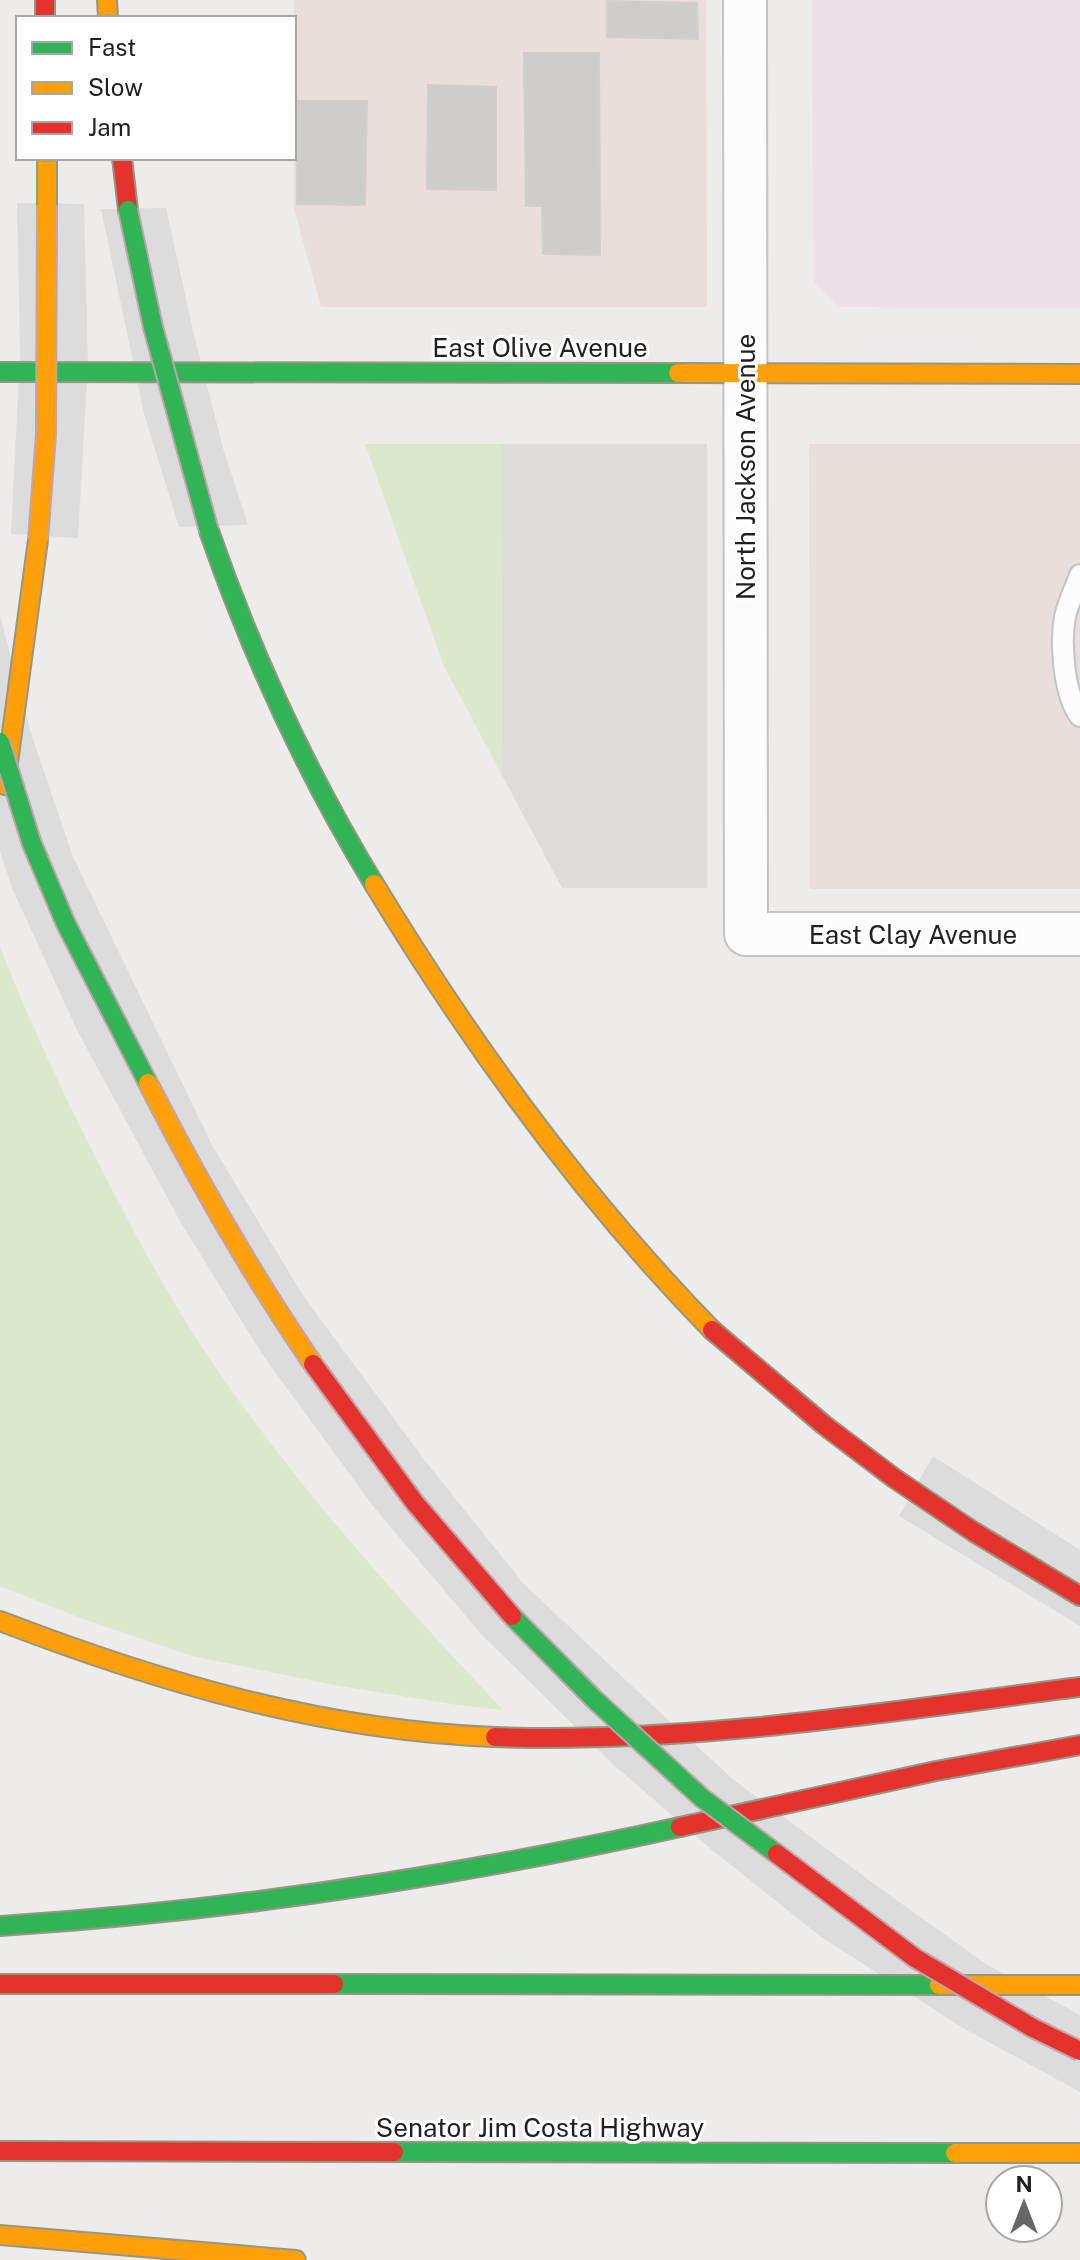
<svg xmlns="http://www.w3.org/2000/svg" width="1080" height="2260" viewBox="0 0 1080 2260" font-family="'Public Sans',sans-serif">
<rect width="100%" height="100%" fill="#eeecea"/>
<polygon fill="#dddcdb" points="501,444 707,444 707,888 562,888 502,775"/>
<g fill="#eadedd">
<polygon points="294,0 706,0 707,307 321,307 294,209"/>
<polygon points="809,444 1080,444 1080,889 810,889"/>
</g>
<polygon fill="#ebe2e7" points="812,0 1080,0 1080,308 839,307 813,281"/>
<g fill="#dbe8cc">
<polygon points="365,444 501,444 502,775 444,666"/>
<path d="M0,947C31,1026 67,1102 106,1178C141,1246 178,1314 222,1377C307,1498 402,1603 503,1710L457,1705L334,1685L192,1656L83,1619L0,1586Z"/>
</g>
<g fill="#dddcdc">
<polygon points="17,203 84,204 88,363 78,538 11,534 20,354"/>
<polygon points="166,208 194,335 223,448 248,525 179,527 144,414 101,209"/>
<polygon points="0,615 30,730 73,857 212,1145 304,1297 426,1462 523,1583 652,1705 735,1781 888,1894 986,1964 1080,2015 1080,2092 963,2028 820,1936 711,1849 615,1766 480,1633 373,1506 262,1354 181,1223 77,1030 12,888 0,851"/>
<polygon points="933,1456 1080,1550 1080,1626 899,1516"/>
</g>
<g fill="#cfcdcb" stroke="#d1cecb" stroke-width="2">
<polygon points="607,1 697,3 698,39 607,37"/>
<polygon points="524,53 599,53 600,255 543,254 542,206 526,206"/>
<polygon points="428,85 496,87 496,190 427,189"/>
<polygon points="297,101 367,101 365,205 297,204"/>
</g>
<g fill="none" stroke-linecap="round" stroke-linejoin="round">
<defs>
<path id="lane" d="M1080,575C1075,589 1068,603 1065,617C1060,643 1064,695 1080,716"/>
<polyline id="street" points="745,0 746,934 1080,934"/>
<g id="fast">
<polyline points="0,372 678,373"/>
<path d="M209,531C252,655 306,772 374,884"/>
<path d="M0,1926C231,1911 454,1877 680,1827"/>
<polyline points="334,1984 939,1985"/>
<polyline points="394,2152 955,2153"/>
</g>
<g id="slow">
<polyline points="107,0 108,18"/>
<polyline points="47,158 47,205"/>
<polyline points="678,373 1080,374"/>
<polyline points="5,785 38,540"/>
<path d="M374,884C471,1044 582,1197 712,1330"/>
<path d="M0,1621C159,1682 323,1731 495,1737"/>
<polyline points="939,1985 1080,1985"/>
<polyline points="955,2153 1080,2153"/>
<polyline points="0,2235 296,2260"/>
</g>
<g id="jam">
<polyline points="45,0 45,18"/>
<polyline points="122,158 128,210"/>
<polyline points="712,1330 824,1425 894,1478 974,1532 1080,1596"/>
<path d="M495,1737C691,1744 886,1712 1080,1687"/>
<polyline points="680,1827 936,1771 1080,1745"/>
<polyline points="0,1984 334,1984"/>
<polyline points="0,2151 394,2152"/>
</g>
</defs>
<use href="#lane" stroke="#c4c3c2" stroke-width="24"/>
<use href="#street" stroke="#c4c3c2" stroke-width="46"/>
<use href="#fast" stroke="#959683" stroke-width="22"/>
<use href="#slow" stroke="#959683" stroke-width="22"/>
<use href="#jam" stroke="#959683" stroke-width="22"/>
<use href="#lane" stroke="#fcfcfc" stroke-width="20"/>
<use href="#street" stroke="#fcfcfc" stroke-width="42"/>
<use href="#fast" stroke="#30b455" stroke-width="18"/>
<use href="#slow" stroke="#ff9f0a" stroke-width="18"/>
<use href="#jam" stroke="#e5322d" stroke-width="18"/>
<defs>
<g id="fast-bridge">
<polyline points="128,210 153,327 209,531"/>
<polyline points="0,742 32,844 66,924 148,1083"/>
<polyline points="512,1616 595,1700 702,1798 777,1854"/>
</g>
<g id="slow-bridge">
<polyline points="38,540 46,435 47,205"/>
<path d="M148,1083C197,1179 252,1275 313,1364"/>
</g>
<g id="jam-bridge">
<polyline points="313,1364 415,1503 512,1616"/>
<polyline points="777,1854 915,1958 1033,2028 1080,2051"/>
</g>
</defs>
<use href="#fast-bridge" stroke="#c0a3ac" stroke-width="22" stroke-linecap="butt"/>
<use href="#slow-bridge" stroke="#c0a3ac" stroke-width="22" stroke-linecap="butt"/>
<use href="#jam-bridge" stroke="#c0a3ac" stroke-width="22" stroke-linecap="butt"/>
<use href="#fast-bridge" stroke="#30b455" stroke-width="18"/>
<use href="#slow-bridge" stroke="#ff9f0a" stroke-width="18"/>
<use href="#jam-bridge" stroke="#e5322d" stroke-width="18"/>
</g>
<g text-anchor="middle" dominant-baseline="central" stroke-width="6" stroke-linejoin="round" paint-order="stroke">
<g font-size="26" fill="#202020" stroke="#fff">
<text x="540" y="347">East Olive Avenue</text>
<text transform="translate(745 467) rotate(-90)">North Jackson Avenue</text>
<text x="913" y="934">East Clay Avenue</text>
<text x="540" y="2127">Senator Jim Costa Highway</text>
</g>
</g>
<rect x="16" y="16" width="280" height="144" fill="#ffffff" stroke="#a6a6a6" stroke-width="2"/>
<rect x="32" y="42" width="40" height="12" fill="#30b455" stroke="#a6a6a6" stroke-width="2"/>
<text x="88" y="56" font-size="24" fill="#202020">Fast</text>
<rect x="32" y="82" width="40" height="12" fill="#ff9f0a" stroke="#a6a6a6" stroke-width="2"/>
<text x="88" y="96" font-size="24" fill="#202020">Slow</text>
<rect x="32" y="122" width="40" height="12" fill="#e5322d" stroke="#a6a6a6" stroke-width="2"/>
<text x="88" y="136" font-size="24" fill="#202020">Jam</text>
<g transform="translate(1024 2204)"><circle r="38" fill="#ffffff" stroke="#a6a6a6" stroke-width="2"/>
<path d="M0-6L14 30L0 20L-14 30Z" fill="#686767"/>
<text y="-12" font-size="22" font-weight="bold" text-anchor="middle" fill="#202020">N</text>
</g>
</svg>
